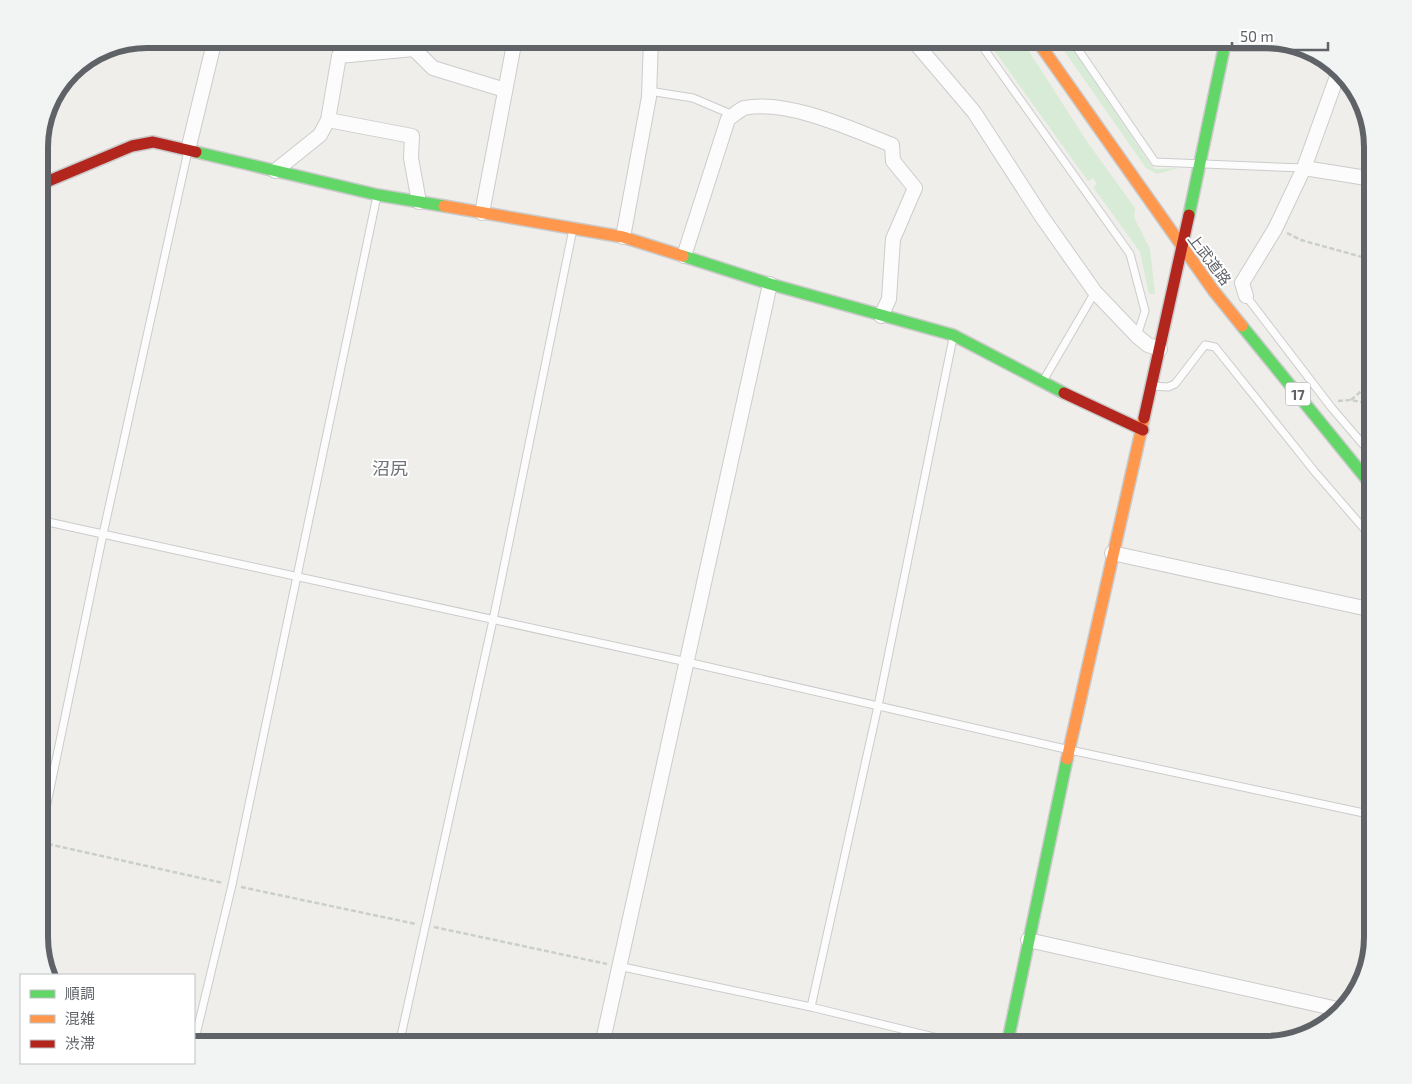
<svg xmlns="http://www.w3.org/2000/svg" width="1412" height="1084" viewBox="0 0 1412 1084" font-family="'Exo 2','Noto Sans JP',sans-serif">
<rect width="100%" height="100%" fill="#efeeea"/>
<g fill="#d8ebd6">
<polygon points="986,39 1021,39 1088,143 1135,208 1134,217 1150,249 1155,294 1149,294 1140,252 1093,187 1097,184 1093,178 1088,181"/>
<polygon points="1056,39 1066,39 1150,164 1155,169 1179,168 1157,174 1146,168"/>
</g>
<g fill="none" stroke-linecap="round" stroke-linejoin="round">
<defs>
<g id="lane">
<polyline points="977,39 1130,254 1145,311 1137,336"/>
<polyline points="1071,39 1155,162 1304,168"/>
<polyline points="649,91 693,98 733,115"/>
<polyline points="1246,296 1331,407 1373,456"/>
<polyline points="1043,381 1095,292"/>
<polyline points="1152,386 1168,387 1175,384 1205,345 1215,347 1315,472 1373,539"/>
<polyline points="39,520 687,662 1070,750 1373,815"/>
<polyline points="39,842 103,534 188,151"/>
<polyline points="618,966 811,1007 967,1045"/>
<polyline points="811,1007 878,706 953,338"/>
<polyline points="194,1043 232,885 377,196"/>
<polyline points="399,1045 493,620 573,229"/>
</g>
<g id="street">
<polyline points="912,39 974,112 1042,217 1095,292 1137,336 1148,345 1160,349"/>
<polyline points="328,120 412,136 411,158 419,202"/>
<polyline points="188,150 215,39"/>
<polyline points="1304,168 1373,179"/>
<polyline points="275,171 320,135 328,120 339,56 414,49 433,68 505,90"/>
<polyline points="482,213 515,39"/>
<polyline points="623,237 649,97 651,39"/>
<path d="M684,256L728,119C733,116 739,110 744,108C787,99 852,129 892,145L893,161L915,188L893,239L889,299L881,316"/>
<polyline points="1246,296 1242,283 1275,229 1304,168 1339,71"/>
<polyline points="1112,553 1373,610"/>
<polyline points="1028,940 1342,1010"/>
<polyline points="602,1045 770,284"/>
</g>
<g id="fast">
<polyline points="196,152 378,195 444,206"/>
<polyline points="1189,215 1226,39"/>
<polyline points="683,256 770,284 953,335 1064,393"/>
<polyline points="1242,326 1373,487"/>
<polyline points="1007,1045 1067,759"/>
</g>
<g id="slow">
<polyline points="1036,39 1213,290 1242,326"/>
<polyline points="444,206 623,237 683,256"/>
<polyline points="1067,759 1144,418"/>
</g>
<g id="jam">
<polyline points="39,185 132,146 153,142 196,152"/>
<polyline points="1064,393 1143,430"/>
<polyline points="1144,418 1189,215"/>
</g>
</defs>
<use href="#lane" stroke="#cbcccc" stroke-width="9"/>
<use href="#street" stroke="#cbcccc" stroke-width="16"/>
<use href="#fast" stroke="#cacacb" stroke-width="14"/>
<use href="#slow" stroke="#cacacb" stroke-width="14"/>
<use href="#jam" stroke="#cacacb" stroke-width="14"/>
<g stroke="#cacfcc" stroke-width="2.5" stroke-dasharray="5 2.5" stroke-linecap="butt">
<polyline points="1287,233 1301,240 1373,260"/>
<polyline points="1351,400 1368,385 1373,361"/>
<polyline points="1338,401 1350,400 1373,404"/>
<polyline points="48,844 223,883"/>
<polyline points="241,887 416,924"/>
<polyline points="434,927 607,964"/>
</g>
<use href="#lane" stroke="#fdfcfc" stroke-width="7"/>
<use href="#street" stroke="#fdfcfc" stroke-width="14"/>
<use href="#fast" stroke="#63d668" stroke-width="11"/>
<use href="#slow" stroke="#ff974d" stroke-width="11"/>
<use href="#jam" stroke="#b3261e" stroke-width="11"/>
</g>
<g text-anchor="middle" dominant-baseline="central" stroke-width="4" stroke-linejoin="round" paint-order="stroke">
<rect fill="#fff" stroke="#8f9295" stroke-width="1" x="1285.5" y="382.5" width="25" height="23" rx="4"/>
<g font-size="14" font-weight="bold" fill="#5f6368">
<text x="1298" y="394">17</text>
</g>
<g font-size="15" fill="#5f6368" stroke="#fff">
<text transform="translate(1210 259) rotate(53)">上武道路</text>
</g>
<g font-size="18" fill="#70757a" stroke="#fff">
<text x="390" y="468">沼尻</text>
</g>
</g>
<path d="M0 0H1412V1084H0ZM147 48H1265A99 99 0 0 1 1364 147V937A99 99 0 0 1 1265 1036H147A99 99 0 0 1 48 937V147A99 99 0 0 1 147 48Z" fill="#f2f3f3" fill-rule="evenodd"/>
<path fill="none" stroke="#5f6368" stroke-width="6" d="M147 48H1265A99 99 0 0 1 1364 147V937A99 99 0 0 1 1265 1036H147A99 99 0 0 1 48 937V147A99 99 0 0 1 147 48Z"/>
<rect x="20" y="974" width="175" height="90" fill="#ffffff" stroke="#bfc1c3"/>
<rect x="30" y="990" width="25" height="8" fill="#63d668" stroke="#bfc1c3"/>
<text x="65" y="999" font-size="15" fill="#5f6368">順調</text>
<rect x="30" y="1015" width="25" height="8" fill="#ff974d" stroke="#bfc1c3"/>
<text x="65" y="1024" font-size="15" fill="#5f6368">混雑</text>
<rect x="30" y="1040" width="25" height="8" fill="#b3261e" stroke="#bfc1c3"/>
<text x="65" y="1049" font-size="15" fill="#5f6368">渋滞</text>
<path d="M1232 42v8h96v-8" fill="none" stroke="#5f6368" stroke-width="2.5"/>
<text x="1240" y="42" font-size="15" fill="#5f6368" stroke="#ffffff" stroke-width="4" paint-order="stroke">50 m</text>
</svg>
